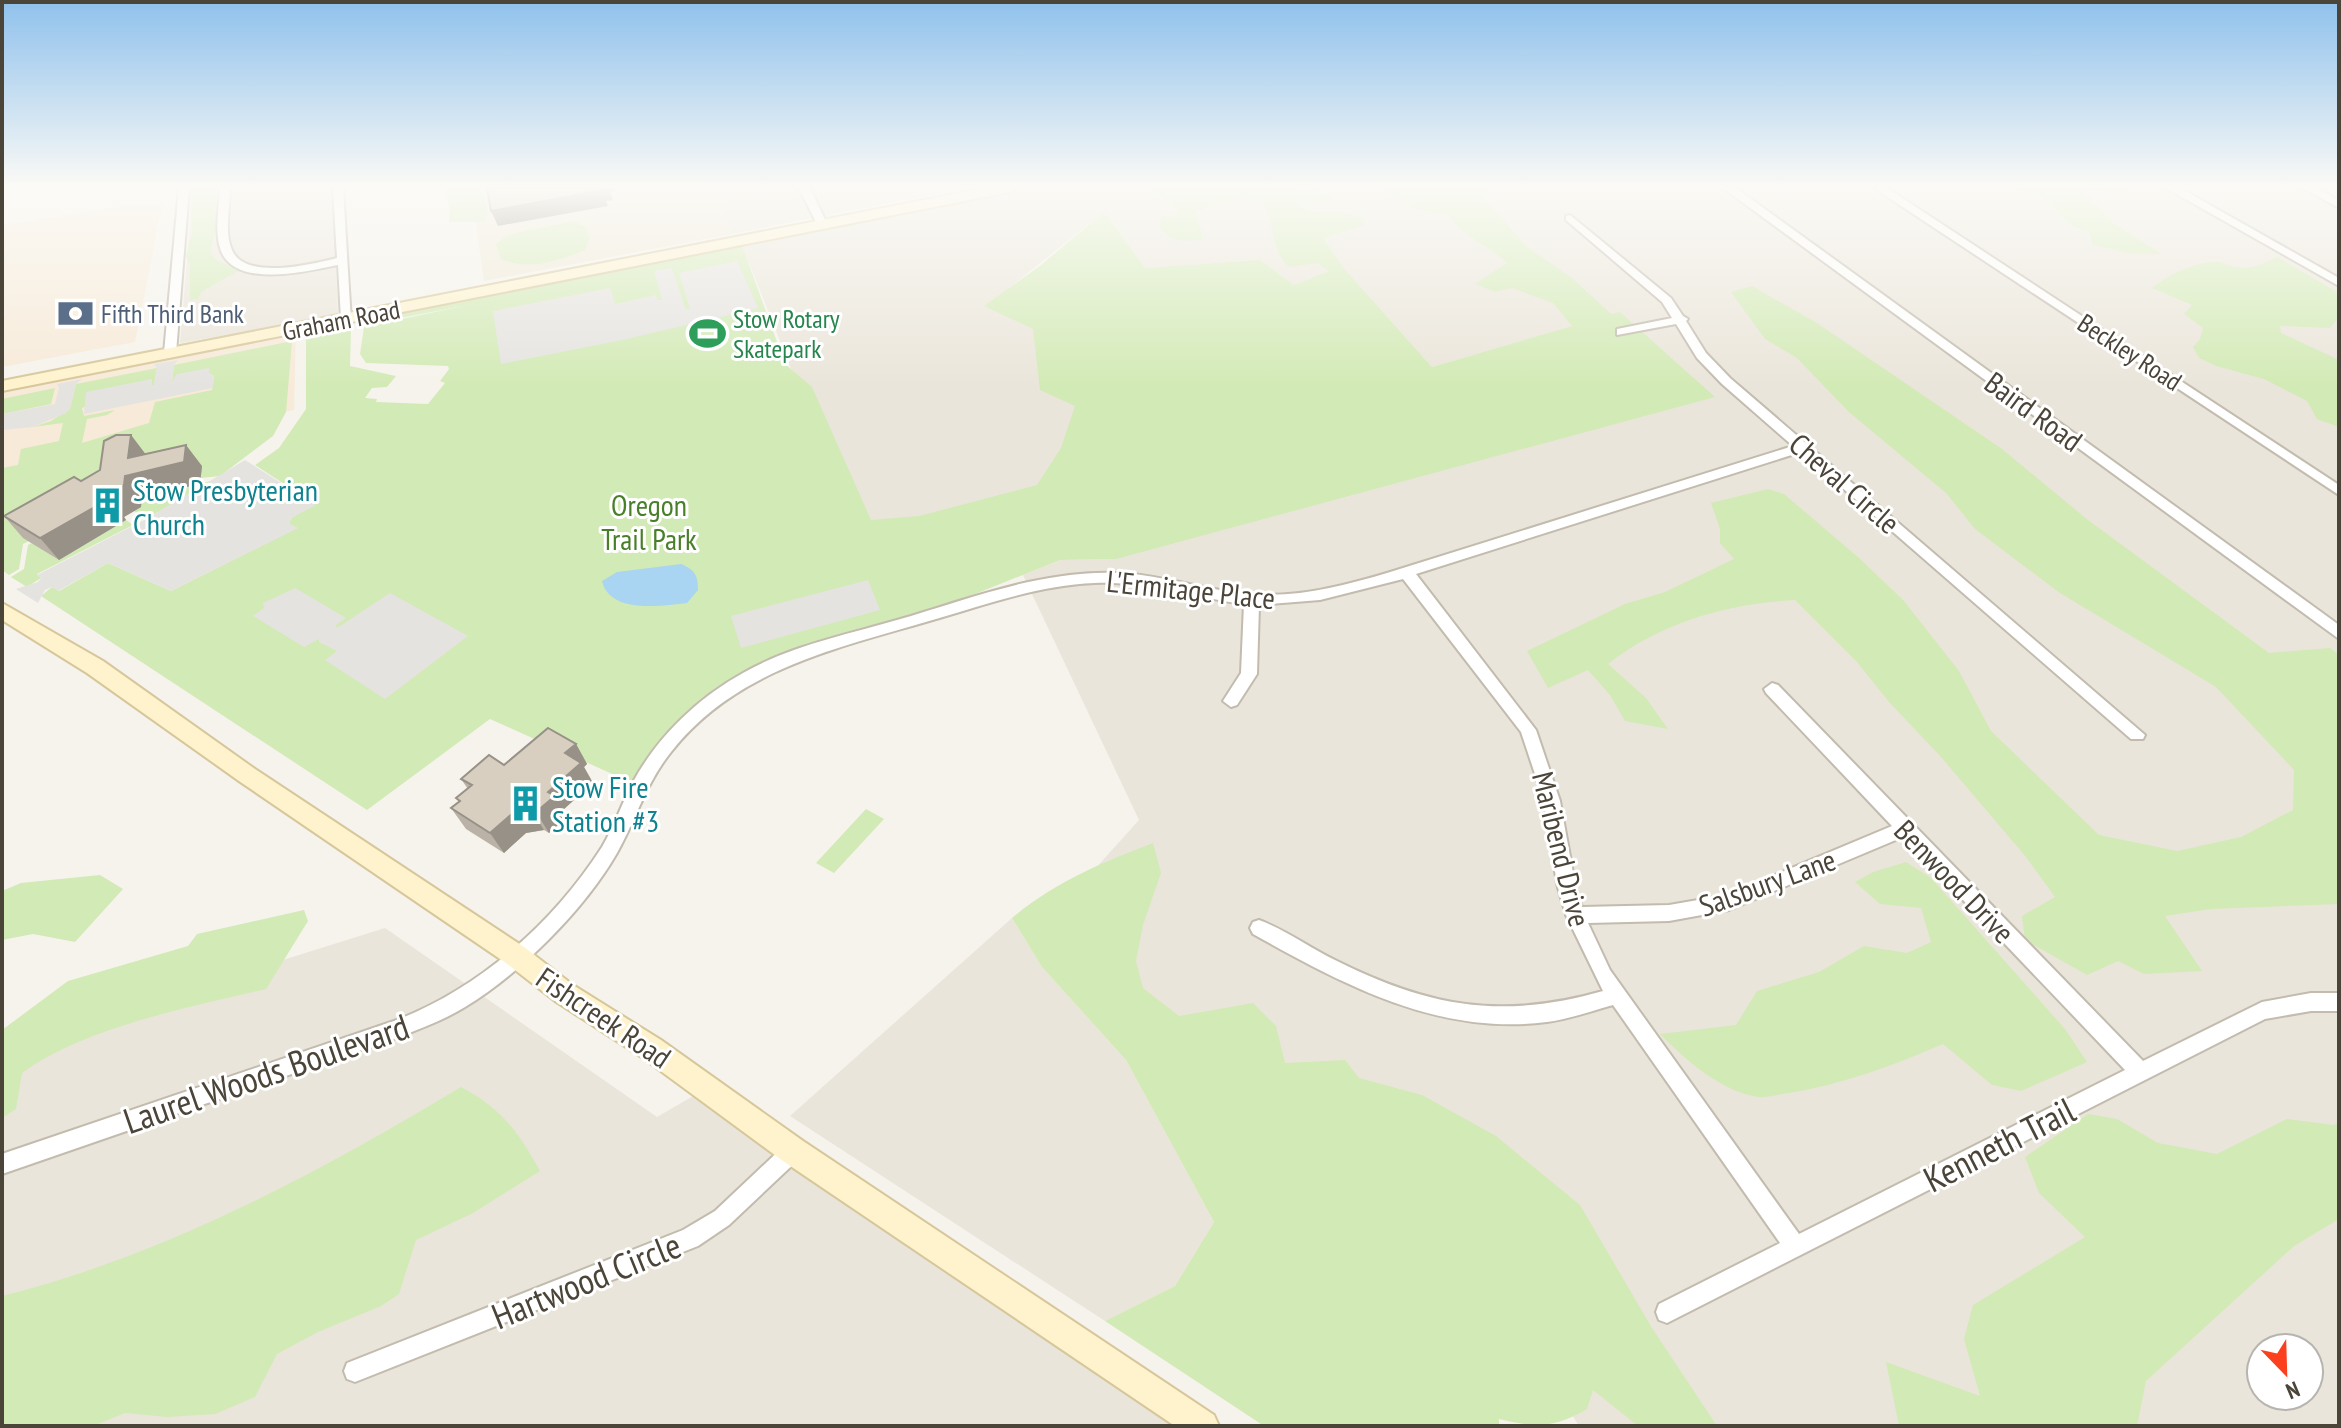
<svg xmlns="http://www.w3.org/2000/svg" width="2341" height="1428" viewBox="0 0 2341 1428" font-family="'PT Sans Narrow',sans-serif">
<rect width="100%" height="100%" fill="#f6f3ec"/>
<g fill="#eae5da" fill-rule="evenodd">
<polygon points="193,188 333,188 338,315 180,343"/>
<polygon points="716,188 964,188 732,234"/>
<path d="M1010,188H2339V1426H1579L1460,1238L1168,1072L1085,880L1139,820L1023,575L1060,560L1116,559L1621,312L1432,367L1342,266L1294,285L1260,260L1145,268L1104,212L1009,288L1115,465L856,533L742,245L956,203ZM2261,1348H2309V1396H2261Z"/>
<polygon points="1012,918 1042,967 1126,1060 1214,1222 1175,1286 1105,1321 790,1116"/>
<polygon points="385,928 657,1117 707,1088 1203,1426 2,1426 2,1048"/>
</g>
<g fill="#f7ead8">
<polygon points="124,206 162,206 135,342 2,367 2,225"/>
<polygon points="296,329 294,410 2,471 2,386"/>
</g>
<polygon fill="#efe8d6" points="716,188 732,234 484,281 471,189"/>
<g fill="#d2eab5">
<polygon points="191,188 214,188 222,207 210,252 215,259 238,271 201,292 198,299 190,300 190,265 186,256 192,232"/>
<polygon points="480,188 488,210 485,222 449,222 450,208 444,188"/>
<path d="M1152,188H1286L1325,193L1331,200L1298,206C1321,220 1342,204 1364,220V225L1323,238L1342,266L1432,367L1572,326L1553,303L1512,288L1495,292L1475,284L1507,263C1489,245 1463,238 1449,215L1415,209L1381,188H1493L1483,194L1487,201L1527,247L1572,278L1611,314L1620,312L1715,397L1116,559L1060,560L898,625L836,643L709,704L639,786L490,719L367,810L41,596L52,587L59,591L108,563L171,591L297,528L289,524L291,518L315,504L255,465L279,448L306,409V339L351,330L350,366L396,376L387,387L372,388L365,398L377,399L376,402L428,404L445,383L440,381L449,369L448,366L366,363L360,354L364,327L468,305L364,325L369,320L742,245L785,364L812,387L871,520L919,516L1037,485L1061,448L1075,406L1040,390L1033,329L984,306L1041,265L1104,212L1145,268L1260,260L1294,285L1329,271L1317,263L1289,267C1254,235 1298,171 1196,212L1203,239C1184,241 1171,244 1160,227L1161,216L1175,215L1178,210Z"/>
<path d="M2123,188L2121,192L2082,190L2113,223L2161,254L2128,253L2093,245L2089,232C2057,223 2067,213 2044,199C2035,194 2023,193 2014,188Z"/>
<path d="M576,221L584,226L590,237L585,250C559,261 528,271 501,259L496,244L507,236L528,230Z"/>
<path d="M2277,257L2339,293V317L2330,328L2280,326L2281,333L2339,360V427L2317,419L2307,401L2264,379L2216,366L2199,358L2193,347L2200,339L2203,328L2184,314L2192,305L2152,288C2168,275 2195,262 2216,262C2222,262 2229,266 2235,267C2249,270 2265,264 2277,257Z"/>
<path d="M1752,286L1817,323L2002,449L2088,520L2269,653L2330,648L2339,655V904L2211,909L2165,916L2202,971L2144,974L2118,961L2087,975L2025,940L2022,916L2055,897L2026,857L1941,757L1889,702L1857,662L1795,600C1727,604 1662,622 1608,664L1646,698L1668,729L1625,721L1610,695L1588,670L1548,688L1527,651L1625,604L1665,592L1734,559L1720,543V529L1711,503L1768,489L1784,494L1858,557L1904,601L1959,671L1991,731L2099,835L2177,851L2241,837L2293,810L2294,770L2216,687L2060,593L1975,529L1946,493L1849,412L1797,358L1765,339L1731,292Z"/>
<polygon points="292,341 286,412 273,436 220,476 201,478 201,467 29,541 23,544 19,569 9,575 2,570 2,468 18,465 21,449 59,441 63,423 33,427 51,421 70,408 76,384 157,368 154,385 151,386 152,380 82,408 84,416 115,410 107,415 87,419 82,443 149,423 155,402 212,390 214,376 209,373 172,382 174,365"/>
<polygon points="55,388 51,404 2,414 2,399"/>
<polygon points="211,481 146,519 131,509 142,497"/>
<polygon points="126,520 133,525 37,574 41,578 27,587 11,577 24,569 28,545 32,543 59,560"/>
<polygon points="866,809 884,819 834,873 816,863"/>
<path d="M1153,843L1161,873L1143,925L1136,961L1143,988L1179,1016L1253,1003L1276,1026L1285,1063L1345,1060L1359,1078L1422,1095L1496,1136L1580,1205L1652,1328L1717,1426H1638L1593,1390L1587,1409C1554,1428 1537,1428 1499,1419V1426H1264L1105,1321L1175,1286L1214,1222L1126,1060L1042,967L1012,918C1055,882 1101,863 1153,843Z"/>
<path d="M1906,862L1931,878L2065,1029L2087,1062L2021,1091L1992,1085L1943,1044C1892,1066 1843,1084 1789,1093C1779,1094 1767,1098 1758,1097C1720,1091 1686,1060 1660,1034L1736,1025L1757,991L1819,972L1864,946L1907,953L1931,942L1921,908L1880,904L1855,882L1873,872Z"/>
<polygon points="100,875 123,889 75,942 33,934 2,940 2,891 21,883"/>
<path d="M304,910L308,921L266,989C191,1007 85,1027 22,1073L16,1109L2,1118V1030L68,981L188,946L197,934Z"/>
<path d="M461,1087C502,1109 518,1131 540,1171L473,1213L416,1240L399,1294L381,1306L318,1332L277,1354L255,1397L215,1414L167,1417L125,1413L93,1426H2V1296C166,1255 318,1173 461,1087Z"/>
<polygon points="2088,1114 2117,1119 2158,1143 2217,1154 2287,1119 2333,1125 2339,1123 2339,1219 2294,1246 2146,1381 2137,1426 1899,1426 1886,1362 1980,1396 1964,1339 1973,1305 2085,1237 2039,1193 2025,1157"/>
</g>
<g fill="#e5e3e0">
<polygon points="737,261 758,308 622,340 501,364 493,311 610,288 615,304 656,295 657,300 662,300 654,271 672,268 686,310 690,308 679,273"/>
<polygon points="178,360 174,365 172,382 177,374 209,368 209,373 214,376 213,388 84,414 86,392 152,379 151,385 154,385 157,368 154,364"/>
<polygon points="82,379 76,384 70,409 66,413 33,427 2,430 2,414 55,404 59,388 57,384"/>
<polygon points="245,460 316,505 291,518 289,524 298,528 171,591 108,563 58,591 52,587 45,590 38,603 16,589 38,582 41,578 37,575 146,519"/>
<polygon points="868,580 880,610 741,648 731,616"/>
<polygon points="295,588 346,618 336,625 337,628 390,593 468,636 385,699 325,660 337,651 319,642 319,639 304,647 253,616 264,608 263,603"/>
</g>
<path fill="#a9d4f2" d="M681,564C695,570 698,575 698,590L687,603C660,606 610,614 602,581L617,572Z"/>
<g fill="none" stroke-linecap="round" stroke-linejoin="round">
<defs>
<g id="minor">
<polygon points="179,188 189,188 176,353 170,357 164,353"/>
<path d="M220,188H230C230,208 224,232 232,250C245,281 313,264 337,258L333,188H343L351,322L347,323L341,319L338,265C308,271 236,289 221,251C214,232 219,209 220,188Z"/>
<polygon points="799,188 810,188 828,226 827,228 819,228"/>
<polygon points="1723,188 1736,188 2339,625 2339,639"/>
<polygon points="1874,188 1887,188 2339,485 2339,495"/>
<polygon points="2166,188 2180,188 2339,278 2339,286"/>
<polygon points="2303,188 2317,188 2339,201 2339,208"/>
<path d="M1570,215L1671,298L1683,316L1688,319L1686,321L1706,353L1730,378L2145,735L2143,739H2131L1801,452L1416,574L1536,730L1560,801L1575,884L1582,907L1669,905L1727,895L1892,826L1766,693L1764,689L1772,683L1778,685L2143,1061L2262,1002L2311,993H2339V1011H2311L2265,1019L1667,1323L1659,1320L1656,1312L1659,1304L1780,1243L1613,1005C1591,1011 1570,1019 1547,1022C1439,1036 1344,985 1253,934L1250,928L1253,922L1259,920C1286,930 1310,948 1335,960C1429,1007 1501,1020 1603,991L1566,915L1557,884L1544,801L1521,732L1403,579L1320,600L1259,605L1257,674L1237,705L1231,707L1223,701L1241,673L1244,604C1194,598 1146,581 1095,583C1040,585 988,604 936,619C839,648 737,668 671,752C646,783 636,819 617,853C584,910 521,973 465,1007C444,1020 422,1028 399,1037L2,1174V1154L397,1020C480,988 554,922 602,847C614,827 622,803 633,782C658,736 698,698 743,673C790,646 845,635 897,620C969,599 1044,569 1120,573C1164,575 1207,591 1251,594C1297,598 1343,586 1387,573L1793,446L1722,384L1697,358L1676,324L1617,335V329L1672,318L1662,302L1566,220V216ZM1903,837L2125,1070L1799,1234L1610,970L1588,923L1669,921L1729,910Z"/>
<polygon points="793,1141 800,1144 803,1151 800,1158 729,1225 698,1246 355,1382 347,1379 344,1371 347,1363 683,1230 715,1211 786,1144"/>
</g>
<g id="secondary">
<polygon points="985,188 1017,188 1010,192 2,391 2,381"/>
<polygon points="2,603 103,661 255,769 524,947 573,985 661,1040 803,1141 1214,1415 1219,1426 1175,1426 783,1161 643,1058 555,1001 506,963 239,781 87,673 2,620"/>
</g>
</defs>
<use href="#minor" stroke="#c2bbae" stroke-width="4"/>
<use href="#secondary" stroke="#d6c79b" stroke-width="4"/>
<use href="#minor" fill="#fff" fill-rule="evenodd"/>
<use href="#secondary" fill="#fff3cd" fill-rule="evenodd"/>
</g>
<g fill="#bab2a6">
<polygon points="131,435 145,454 202,466 200,484 142,497 141,507 124,517 126,520 59,560 23,538 4,516 81,481 100,470"/>
<polygon points="576,744 587,764 584,767 593,783 564,809 568,816 549,833 544,830 526,833 504,853 466,829 451,808 459,802 456,798 468,789 461,779"/>
</g>
<g fill="#979187">
<polygon points="602,188 616,188 616,191 610,192 613,200 606,201 608,206 498,226 491,211"/>
<polygon points="131,435 147,456 186,445 202,466 200,484 142,497 141,507 124,517 126,520 59,560 40,538 105,496"/>
<polygon points="576,744 587,764 584,767 593,783 564,809 568,816 549,833 536,812 548,792 565,753"/>
<polygon points="531,809 544,830 526,833 504,853 490,833 513,813"/>
</g>
<g fill="#d8cfc1" stroke="#979187" stroke-width="2">
<polygon points="487,188 602,188 603,190 491,211"/>
<polygon points="116,435 131,435 128,458 186,445 184,462 125,476 124,485 105,496 109,499 40,538 4,516 74,477 81,481 100,470 104,441"/>
<polygon points="548,728 576,744 565,753 581,763 548,792 555,796 536,812 531,809 513,813 490,833 451,808 460,801 456,798 472,785 461,779 489,755 504,765"/>
</g>
<linearGradient id="sky" x2="0" y2="1"><stop stop-color="#8fc1ec"/><stop offset="0.48" stop-color="#fbfaf6"/><stop offset="1" stop-color="#fbfaf6" stop-opacity="0"/></linearGradient>
<rect width="2341" height="388" fill="url(#sky)"/>
<defs>
<symbol id="bank-bare" viewBox="-9 -9 18 18"><path d="M-6-4H6V4H-6ZM0-2.3a2.3 2.3 0 1 0 0 4.6a2.3 2.3 0 1 0 0-4.6Z" fill="#5c6f8a" stroke="#fff" stroke-width="2.5" paint-order="stroke"/></symbol>
<symbol id="stadium-bare" viewBox="-9 -9 18 18"><path d="M0-5a6.5 5 0 1 0 0 10a6.5 5 0 1 0 0-10ZM-3.5-1.8h7v3.6h-7Z" fill="#2e9e5b" stroke="#fff" stroke-width="2.5" paint-order="stroke"/></symbol>
<symbol id="building-bare" viewBox="-9 -9 18 18"><path d="M-4-6H4V6H1V3H-1V6H-4ZM-2.5-4.3h1.7v1.8h-1.7ZM.8-4.3h1.7v1.8H.8ZM-2.5-1h1.7V.8h-1.7ZM.8-1h1.7V.8H.8Z" fill="#0f9aa8" stroke="#fff" stroke-width="2.5" paint-order="stroke"/></symbol>
</defs>
<g fill-rule="evenodd">
<use href="#bank-bare" x="50" y="288" width="51" height="51"/>
<use href="#stadium-bare" x="682" y="308" width="51" height="51"/>
<use href="#building-bare" x="82" y="480" width="51" height="51"/>
<use href="#building-bare" x="500" y="778" width="51" height="51"/>
</g>
<g text-anchor="middle" dominant-baseline="central" stroke-width="6" stroke-linejoin="round" paint-order="stroke">
<g font-size="26" fill="#4e5e75" stroke="#fff" text-anchor="start">
<text x="101" y="313">Fifth Third Bank</text>
</g>
<g font-size="26" fill="#27864d" stroke="#fff" text-anchor="start">
<text x="733" y="318">Stow Rotary<tspan x="733" dy="30">Skatepark</tspan></text>
</g>
<g font-size="26" fill="#4b4439" stroke="#fff">
<text transform="translate(341 320) rotate(-11)">Graham Road</text>
<text transform="translate(2130 352) rotate(33)">Beckley Road</text>
</g>
<g font-size="30" fill="#4b4439" stroke="#fff">
<text transform="translate(2034 411) rotate(36)">Baird Road</text>
<text transform="translate(1845 483) rotate(41)">Cheval Circle</text>
<text transform="translate(1191 589) rotate(6)">L'Ermitage Place</text>
<text transform="translate(1562 849) rotate(76)">Maribend Drive</text>
<text transform="translate(1955 881) rotate(46)">Benwood Drive</text>
<text transform="translate(1767 882) rotate(-20)">Salsbury Lane</text>
<text transform="translate(604 1017) rotate(34)">Fishcreek Road</text>
</g>
<g font-size="30" fill="#0d838f" stroke="#fff" text-anchor="start">
<text x="133" y="489">Stow Presbyterian<tspan x="133" dy="34">Church</tspan></text>
<text x="552" y="786">Stow Fire<tspan x="552" dy="34">Station #3</tspan></text>
</g>
<g font-size="30" fill="#4a7f2a" stroke="#fff">
<text x="649" y="504">Oregon<tspan x="649" dy="34">Trail Park</tspan></text>
</g>
<g font-size="36" fill="#4b4439" stroke="#fff">
<text transform="translate(266 1073) rotate(-19)">Laurel Woods Boulevard</text>
<text transform="translate(1999 1144) rotate(-27)">Kenneth Trail</text>
<text transform="translate(586 1280) rotate(-22)">Hartwood Circle</text>
</g>
</g>
<rect width="2341" height="1428" fill="none" stroke="#4b4439" stroke-width="8"/>
<g transform="translate(2285 1372) rotate(157)"><circle r="38" fill="#ffffff" stroke="#b7b4b0" stroke-width="2"/>
<path d="M0-6L14 30L0 20L-14 30Z" fill="#fc3f1d"/>
<text y="-12" font-size="22" font-weight="bold" text-anchor="middle" fill="#4b4439">N</text>
</g>
</svg>
